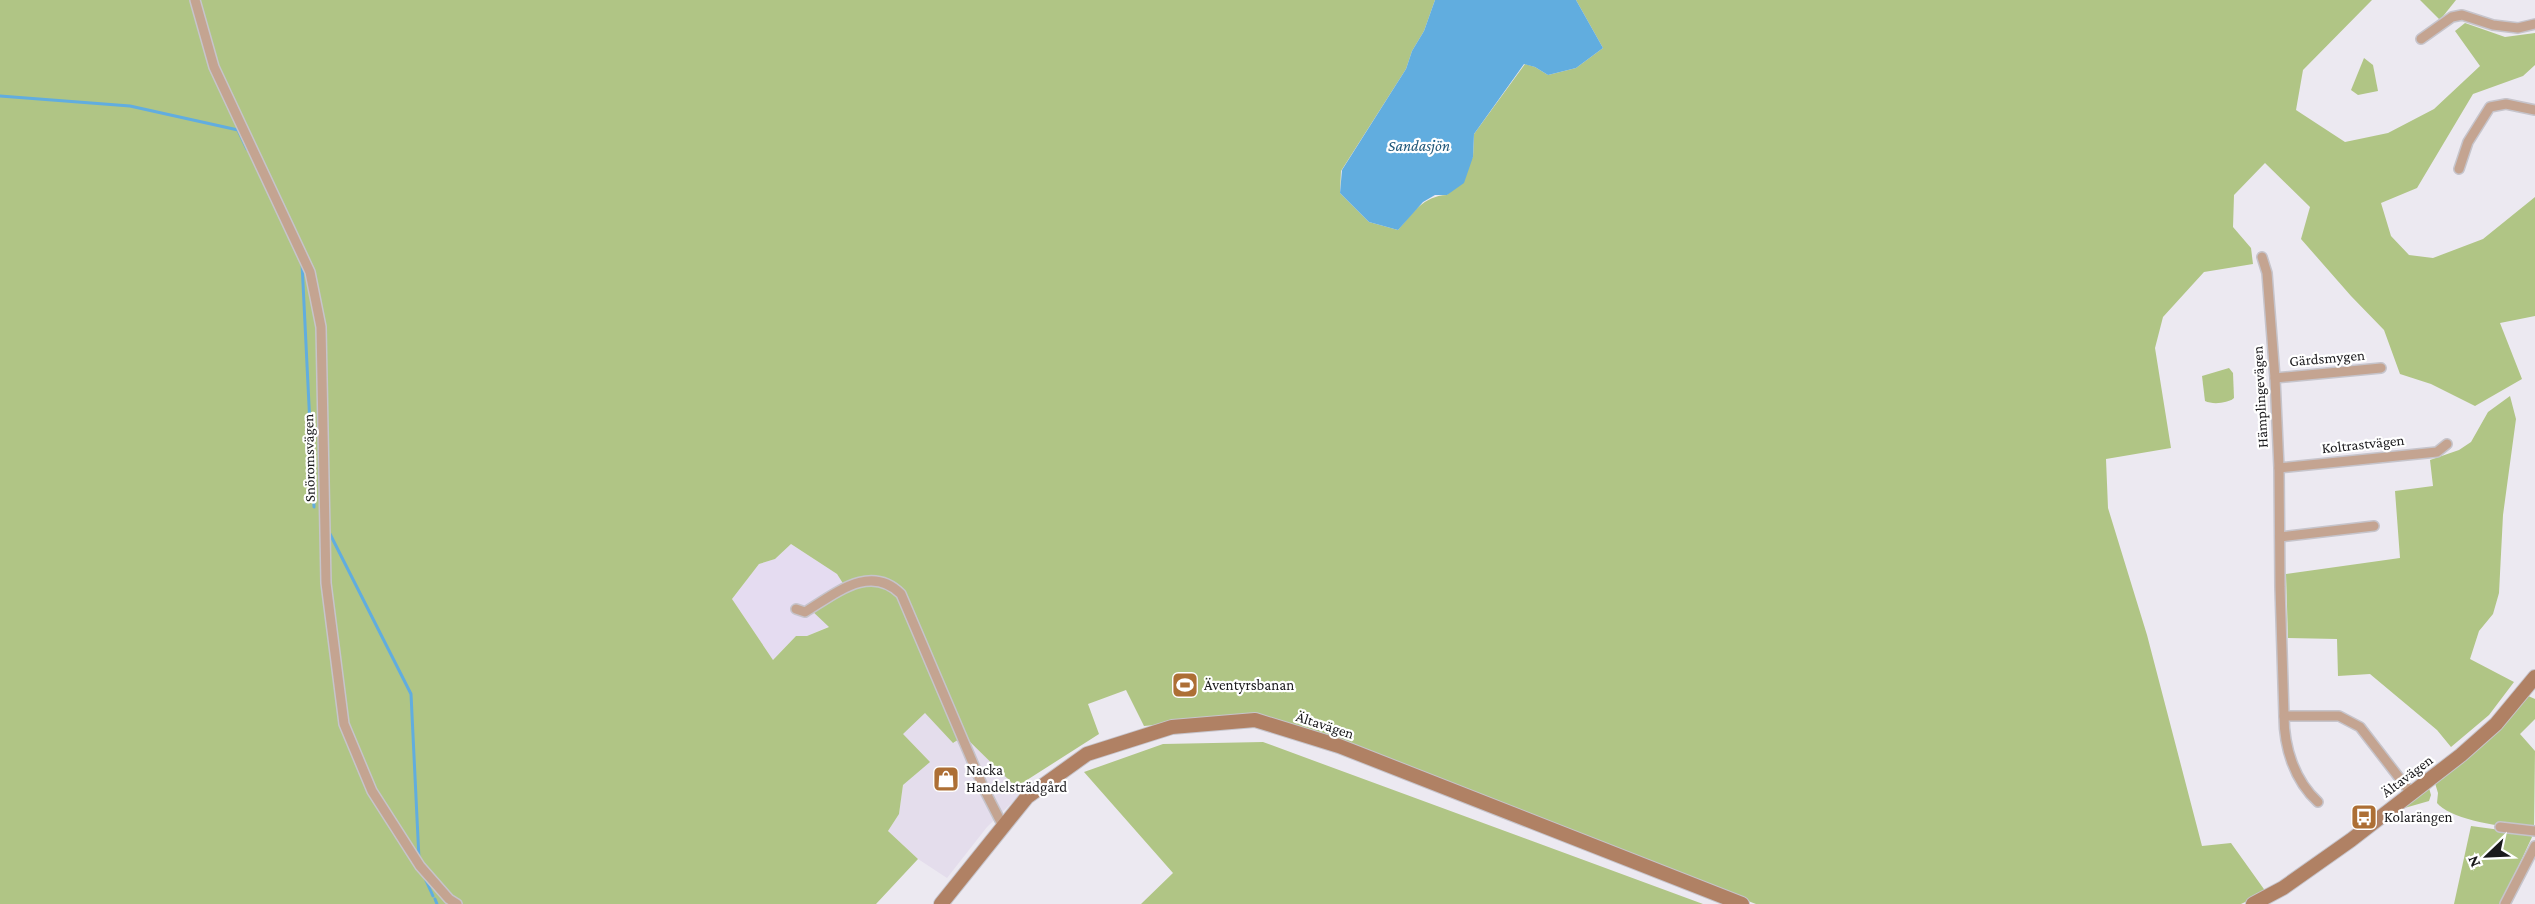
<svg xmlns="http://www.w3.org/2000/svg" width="2535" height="904" viewBox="0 0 2535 904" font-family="'Crimson Pro',serif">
<rect width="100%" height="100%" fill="#ece9f1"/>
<polygon fill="#e4ddec" points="925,712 954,743 963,735 1016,786 1024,791 987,827 947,878 918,859 888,831 899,814 903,785 929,762 902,734"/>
<polygon fill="#e5dcf1" points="791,544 837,574 844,585 830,626 807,636 796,636 773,660 732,599 759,564 775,559"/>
<g fill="#b0c585" fill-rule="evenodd">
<path d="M0,0H1435L1424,31L1412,51L1406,69L1341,171L1340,193L1369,222L1398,230C1413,213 1423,196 1447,195L1473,157L1474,134L1525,64L1535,67L1548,75L1576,68L1603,48L1576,0H2372L2303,70L2296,110L2345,142L2388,133L2434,109L2480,66L2455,31L2465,23L2505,37L2535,33V65L2523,76L2473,94L2417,188L2381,203L2391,236L2409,255L2433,258L2483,239L2535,197V316L2500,323L2522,379L2475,406L2431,384L2400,374L2384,330L2351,296L2301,239L2310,207L2265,163L2234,195L2233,227L2251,248L2253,264L2204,272L2163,317L2155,348L2171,448L2106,459L2108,508L2147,635L2202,846L2231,843L2266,892L2241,904H1756L1254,716L1144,726L1126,690L1088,704L1099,734L1016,787L964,736L953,743L925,713L903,734L930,762L903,785L899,814L888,831L918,859L876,904H0ZM791,544L837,574L844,585L810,609L829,627L807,636H796L773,660L732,599L759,564L775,559Z"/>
<polygon points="2420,0 2456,0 2440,20"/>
<polygon points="2364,58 2373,65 2378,91 2358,95 2351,90"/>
<path d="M2229,368L2233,373L2234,398C2228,403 2213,405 2205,401L2202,376Z"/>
<polygon points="2510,396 2516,419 2503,515 2499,593 2493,614 2479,631 2470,659 2514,682 2489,715 2451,747 2437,730 2370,674 2338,676 2337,639 2288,638 2286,574 2400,558 2395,491 2433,486 2430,460 2459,450 2471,442 2488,412"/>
<path d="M2526,695L2535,699V719L2520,734L2535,751L2534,826C2515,831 2450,820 2437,803L2438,793L2435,783Z"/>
<polygon points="1263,742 1703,904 1141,904 1173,873 1084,772 1163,744"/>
<polygon points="2429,788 2431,795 2429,801 2401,809"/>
<polygon points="2471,826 2530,834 2532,837 2501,904 2454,904"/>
</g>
<polygon fill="#61addf" points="1435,0 1576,0 1603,48 1576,68 1548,75 1535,67 1524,64 1474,134 1473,157 1464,183 1447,195 1435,195 1423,202 1398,230 1369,222 1340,193 1342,170 1406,69 1412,51 1424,31"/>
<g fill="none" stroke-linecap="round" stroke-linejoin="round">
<g stroke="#61addf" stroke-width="3">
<polyline points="0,96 130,106 238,130 247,149"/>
<polyline points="302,263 314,507"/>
<polyline points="330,534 411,694 419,859"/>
<polyline points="424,876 433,896"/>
<polyline points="435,899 437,904"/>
</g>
<defs>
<g id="street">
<polyline points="195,0 214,67 310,272 321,327 326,583 344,724 372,791 420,866 449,899 457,904"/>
<polyline points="2421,39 2452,17 2462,15 2493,25 2518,28 2535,24"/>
<polyline points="2459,169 2468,142 2490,107 2506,104 2535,110"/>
<polyline points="2262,257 2267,273 2275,378 2279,468 2280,587 2284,716 2339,716 2360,727 2411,793"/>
<polyline points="2275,378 2381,368"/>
<polyline points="2279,468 2437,452 2447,444"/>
<polyline points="2280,537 2374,526"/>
<path d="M796,609L805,612C835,594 870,563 901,594L984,789L1003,826"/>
<path d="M2284,716C2284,747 2294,780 2318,802"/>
<polyline points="2500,827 2535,831"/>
<polyline points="2505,904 2535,846"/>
</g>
<g id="secondary">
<polyline points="941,904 1027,797 1087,754 1172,727 1255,720 1339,746 1742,904"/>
<polyline points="2253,904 2283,888 2351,840 2461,755 2496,724 2535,677"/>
</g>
</defs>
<use href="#street" stroke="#c6c4cb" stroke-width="12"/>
<use href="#secondary" stroke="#c6c4cb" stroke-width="16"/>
<use href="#street" stroke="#c4a491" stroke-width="9"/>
<use href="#secondary" stroke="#b08164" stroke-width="14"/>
</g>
<defs>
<symbol id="stadium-square" viewBox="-11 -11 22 22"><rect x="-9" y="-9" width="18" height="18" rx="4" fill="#ad6f35" stroke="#fff"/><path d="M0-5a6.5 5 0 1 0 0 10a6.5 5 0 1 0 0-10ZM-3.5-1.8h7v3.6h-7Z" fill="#fff"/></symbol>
<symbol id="shop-square" viewBox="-11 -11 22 22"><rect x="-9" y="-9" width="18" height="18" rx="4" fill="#ad6f35" stroke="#fff"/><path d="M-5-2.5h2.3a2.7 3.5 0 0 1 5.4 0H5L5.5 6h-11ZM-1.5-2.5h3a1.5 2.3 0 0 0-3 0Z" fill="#fff"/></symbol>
<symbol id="bus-square" viewBox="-11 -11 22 22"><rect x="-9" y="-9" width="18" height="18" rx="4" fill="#ad6f35" stroke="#fff"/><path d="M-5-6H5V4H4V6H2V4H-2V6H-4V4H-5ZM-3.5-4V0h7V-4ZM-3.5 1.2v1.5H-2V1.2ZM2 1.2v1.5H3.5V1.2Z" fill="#fff"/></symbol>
</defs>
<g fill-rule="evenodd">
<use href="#stadium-square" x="1170" y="670" width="30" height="30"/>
<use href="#shop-square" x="931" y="764" width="30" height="30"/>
<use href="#bus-square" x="2349" y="802" width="30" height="30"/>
</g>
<g text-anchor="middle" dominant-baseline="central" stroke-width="4.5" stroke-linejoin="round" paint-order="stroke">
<g font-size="15" fill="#1a191c" stroke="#fff">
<text transform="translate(2327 358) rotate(-5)">Gärdsmygen</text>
<text transform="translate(2260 397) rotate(-93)">Hämplingevägen</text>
<text transform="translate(2363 444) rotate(-6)">Koltrastvägen</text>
<text transform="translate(309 458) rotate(-91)">Snöromsvägen</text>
<text transform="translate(1325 725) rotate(18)">Ältavägen</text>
<text transform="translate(2407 776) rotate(-37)">Ältavägen</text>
</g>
<g font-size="15" fill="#1a191c" stroke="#fff" text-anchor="start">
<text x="1204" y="685">Äventyrsbanan</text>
<text x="966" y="770">Nacka<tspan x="966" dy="17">Handelsträdgård</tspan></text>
<text x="2384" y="817">Kolarängen</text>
</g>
<g font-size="16" font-style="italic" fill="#20587a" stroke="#fff">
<text x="1419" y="145">Sandasjön</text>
</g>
</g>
<g transform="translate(2487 856) rotate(247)" stroke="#ffffff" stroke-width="4.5" paint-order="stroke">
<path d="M0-4.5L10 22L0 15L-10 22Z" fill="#1a191c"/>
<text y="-9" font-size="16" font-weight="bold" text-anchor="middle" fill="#1a191c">N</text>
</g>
</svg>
